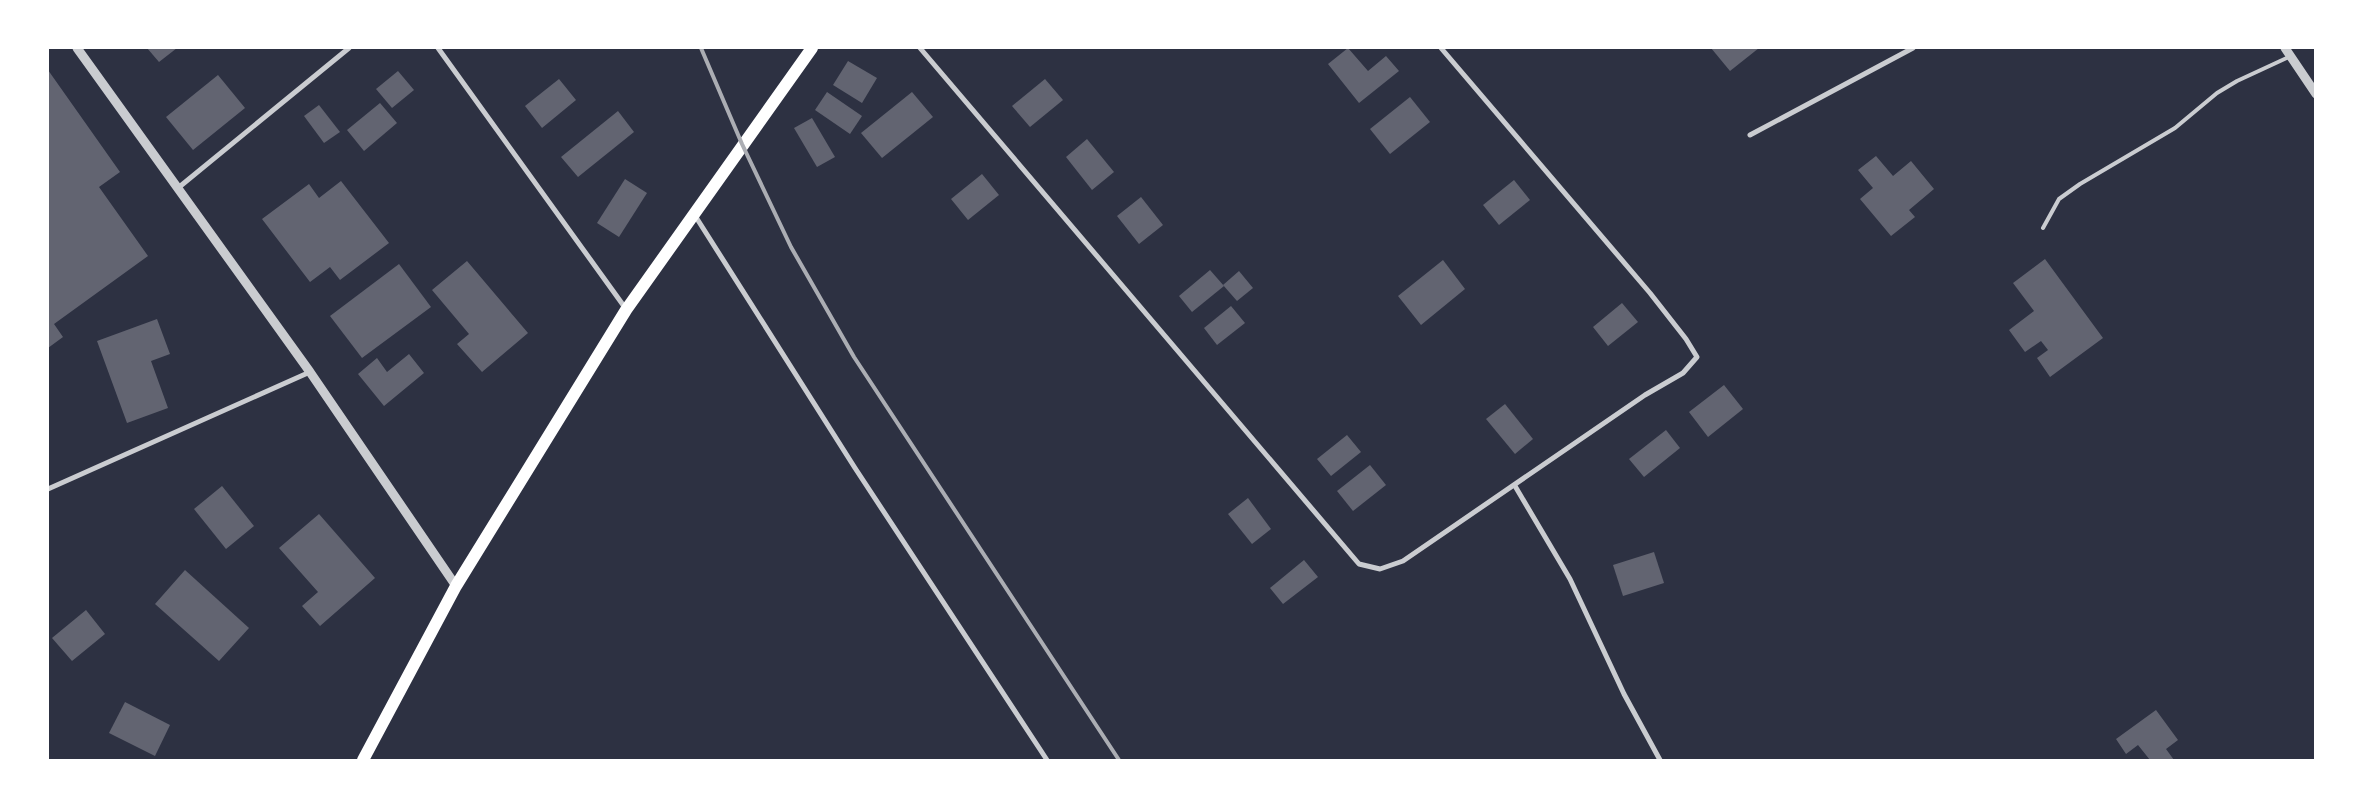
<svg xmlns="http://www.w3.org/2000/svg" width="2363" height="808" viewBox="0 0 2363 808" font-family="'Exo 2',sans-serif">
<rect width="100%" height="100%" fill="#2d3142"/>
<g fill="#626471">
<polygon points="147,48 177,48 159,62"/>
<polygon points="1348,48 1368,71 1386,56 1399,71 1359,103 1328,64"/>
<polygon points="1711,48 1759,48 1730,71"/>
<polygon points="848,61 877,78 862,103 833,85"/>
<polygon points="48,70 120,172 99,187 148,256 54,324 63,337 48,348"/>
<polygon points="398,71 414,90 392,108 376,89"/>
<polygon points="218,75 245,108 193,150 166,117"/>
<polygon points="559,79 576,100 542,128 525,106"/>
<polygon points="1045,79 1063,100 1030,127 1012,106"/>
<polygon points="827,92 862,116 850,134 815,110"/>
<polygon points="912,92 933,117 882,158 861,133"/>
<polygon points="1410,97 1430,122 1390,154 1370,129"/>
<polygon points="380,103 397,123 364,151 347,130"/>
<polygon points="319,105 340,132 324,143 304,116"/>
<polygon points="618,111 634,132 578,177 561,157"/>
<polygon points="812,118 835,157 817,167 794,128"/>
<polygon points="1087,139 1114,172 1092,190 1066,157"/>
<polygon points="1876,156 1893,176 1911,161 1934,189 1909,210 1915,217 1891,236 1860,199 1873,188 1858,170"/>
<polygon points="982,174 999,195 968,220 951,199"/>
<polygon points="625,179 647,193 619,237 597,223"/>
<polygon points="1514,180 1530,200 1499,225 1483,205"/>
<polygon points="341,181 389,243 340,280 330,267 310,282 262,219 309,184 319,198"/>
<polygon points="1141,197 1163,225 1139,244 1117,216"/>
<polygon points="2045,259 2103,338 2050,377 2037,358 2048,350 2041,341 2025,352 2009,330 2034,311 2013,283"/>
<polygon points="1443,260 1465,289 1421,325 1398,296"/>
<polygon points="467,261 528,333 482,372 457,344 469,334 432,290"/>
<polygon points="399,264 431,307 362,358 330,316"/>
<polygon points="1210,270 1224,286 1192,312 1179,296"/>
<polygon points="1239,271 1253,288 1237,301 1223,285"/>
<polygon points="1622,303 1638,322 1608,346 1593,327"/>
<polygon points="1231,306 1245,323 1217,345 1204,328"/>
<polygon points="157,319 170,354 151,361 168,408 127,423 97,341"/>
<polygon points="409,354 424,373 384,406 358,374 377,358 387,372"/>
<polygon points="1724,385 1743,409 1708,437 1689,412"/>
<polygon points="1505,404 1533,439 1515,454 1486,419"/>
<polygon points="1666,430 1680,448 1644,477 1629,459"/>
<polygon points="1347,435 1361,452 1331,476 1317,459"/>
<polygon points="1370,465 1386,485 1353,511 1337,491"/>
<polygon points="222,486 254,526 226,549 194,509"/>
<polygon points="1248,498 1271,529 1252,544 1228,514"/>
<polygon points="319,514 375,578 320,626 302,606 318,592 279,548"/>
<polygon points="1654,552 1664,583 1623,596 1613,565"/>
<polygon points="1304,560 1318,577 1283,604 1270,588"/>
<polygon points="185,570 249,628 219,661 155,604"/>
<polygon points="86,610 105,634 72,661 52,638"/>
<polygon points="125,702 170,725 155,756 109,733"/>
<polygon points="2156,710 2178,740 2166,749 2174,760 2150,760 2138,745 2126,754 2116,739"/>
</g>
<g fill="none" stroke-linecap="round" stroke-linejoin="round">
<polyline stroke="#caccd0" stroke-width="4" points="2043,228 2059,199 2080,184 2175,128 2217,93 2237,81 2291,56"/>
<g stroke="#caccd0" stroke-width="5">
<polyline points="438,48 626,309"/>
<polyline points="920,48 1359,564 1380,569 1403,561 1645,395 1683,373 1697,357 1686,339 1650,293 1441,48"/>
<polyline points="1750,135 1913,48"/>
<polyline points="178,188 349,48"/>
<polyline points="694,214 855,468 1047,760"/>
<polyline points="1515,486 1570,579 1624,694 1660,760"/>
<polyline points="48,489 310,372"/>
</g>
<g stroke="#caccd0" stroke-width="9">
<polyline points="77,48 310,372 456,586"/>
<polyline points="2285,48 2316,94"/>
</g>
<polyline stroke="#fff" stroke-width="12" points="363,760 456,586 626,310 812,48"/>
<polyline stroke="#abadb3" stroke-width="4" points="701,48 742,144 791,247 854,357 1119,760"/>
</g>
<rect width="2363" height="808" fill="none" stroke="#ffffff" stroke-width="98"/>
</svg>
